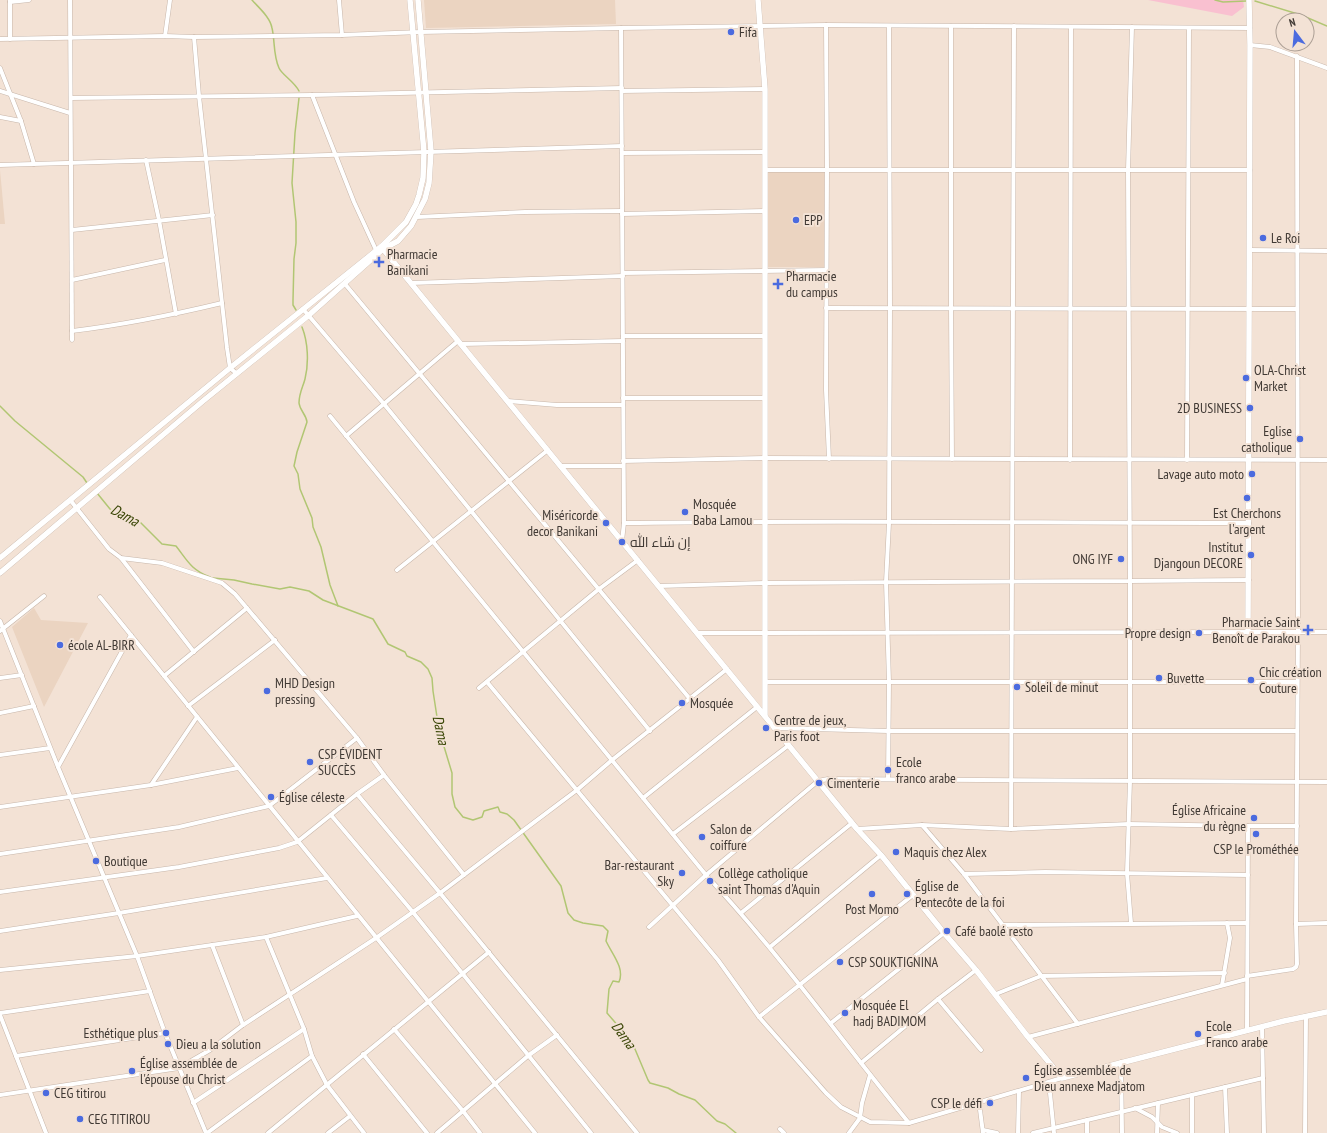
<svg xmlns="http://www.w3.org/2000/svg" width="1327" height="1133" viewBox="0 0 1327 1133" font-family="'PT Sans Narrow',Cairo,sans-serif">
<rect width="100%" height="100%" fill="#f3e2d5"/>
<g fill="#ebd4c1">
<polygon points="424,0 615,0 616,24 426,28"/>
<polygon points="0,170 5,224 0,224"/>
<rect x="767" y="172" width="57" height="95"/>
<polygon points="34,608 41,620 88,623 44,707 12,627"/>
</g>
<polygon fill="#f9c0d0" points="1148,0 1243,0 1244,7 1232,16"/>
<g fill="none" stroke-linecap="round" stroke-linejoin="round">
<g stroke="#b1c673" stroke-width="1.5">
<path d="M252,0C259,8 270,17 272,28C275,40 273,55 279,68C282,75 294,81 299,91"/>
<polyline points="1215,0 1223,2 1246,1"/>
<polyline points="1255,1 1301,15 1327,26"/>
<polyline points="296,310 293,305 293,300 294,259 296,243 296,222 292,183 295,133 299,98"/>
<path d="M302,327C308,342 309,363 305,379C303,387 299,393 299,403C300,411 306,414 307,422L297,452L294,466L298,474L300,489L312,518L313,527L321,547L330,585L338,606"/>
<polyline points="0,406 15,421 83,477 87,483"/>
<path d="M97,493L110,509L121,515L140,522L162,544L176,546C187,560 191,570 210,577"/>
<path d="M213,578L234,580L252,584L280,589L290,587L309,591L323,600L373,619L388,644L405,652L407,656L421,662L428,669L432,678L433,691L439,730L452,773V794L455,807L463,817L473,820L482,817L484,811L498,807L500,812L507,814L514,820L561,886L568,913L574,920L583,923L603,926L608,931L606,941C612,954 625,968 619,982L613,981L609,989L607,1013L632,1042L648,1080L650,1083L668,1088L679,1094L695,1100L717,1121L725,1124L736,1133"/>
</g>
<defs>
<g id="street">
<polyline points="70,0 72,340"/>
<polyline points="339,0 342,35"/>
<polyline points="10,2 29,0"/>
<polyline points="826,25 827,170 826,390 829,459"/>
<polyline points="951,26 951,308 952,459"/>
<polyline points="621,28 624,523 622,541"/>
<polyline points="165,36 170,0"/>
<polyline points="194,37 199,96 227,348 230,368 236,373"/>
<polyline points="0,39 165,36 194,37 342,35 421,32 621,28 826,25 1250,28"/>
<polyline points="10,39 10,0"/>
<polyline points="1250,45 1270,47 1327,68"/>
<polyline points="0,68 21,121 34,164"/>
<polyline points="0,91 70,113"/>
<polyline points="622,91 765,89"/>
<polyline points="312,95 354,202 376,250"/>
<polyline points="71,98 312,95 622,88"/>
<polyline points="0,117 21,121"/>
<polyline points="622,153 765,152"/>
<polyline points="146,160 159,220 176,314"/>
<polyline points="0,165 622,146"/>
<polyline points="765,170 1250,170"/>
<polyline points="622,214 765,211"/>
<polyline points="417,217 525,212 622,211"/>
<polyline points="72,230 213,215"/>
<polyline points="1250,250 1327,251"/>
<polyline points="623,273 826,270"/>
<polyline points="72,280 165,260"/>
<polyline points="411,283 623,276"/>
<polyline points="345,284 690,699"/>
<polyline points="826,308 1296,309"/>
<polyline points="303,309 384,404 650,731"/>
<path d="M72,331C122,325 172,315 222,303"/>
<polyline points="623,336 765,336"/>
<polyline points="462,344 623,341"/>
<polyline points="623,398 765,398"/>
<polyline points="508,401 557,405 623,405"/>
<path d="M330,416L706,875C779,953 841,1040 909,1123"/>
<polyline points="346,436 458,341"/>
<polyline points="1070,460 1071,27"/>
<polyline points="1187,460 1189,28"/>
<polyline points="623,461 765,458 1327,460"/>
<polyline points="562,466 623,466"/>
<polyline points="71,501 109,549 121,558 162,563 222,583 235,594 357,738 384,775 464,875"/>
<path d="M624,523C832,520 1040,523 1249,523"/>
<polyline points="121,558 194,652"/>
<polyline points="397,570 548,450"/>
<polyline points="659,586 765,583 1130,581 1128,170 1132,27"/>
<polyline points="100,597 535,1133"/>
<polyline points="0,621 58,767 137,956 165,1033 206,1133"/>
<polyline points="0,631 44,596"/>
<polyline points="698,633 1327,632"/>
<polyline points="164,676 247,608"/>
<polyline points="0,678 22,675"/>
<polyline points="487,682 718,960 759,1017 826,1093 841,1107 870,1122 909,1123 1062,1078"/>
<polyline points="765,682 1297,682"/>
<polyline points="479,688 599,589 638,560"/>
<polyline points="188,706 275,640"/>
<polyline points="0,713 34,706"/>
<polyline points="775,728 888,731 1297,731"/>
<polyline points="0,755 50,748"/>
<polyline points="58,767 131,635"/>
<polyline points="888,779 889,682 886,582 889,523 890,308 889,26"/>
<polyline points="151,785 197,717"/>
<polyline points="357,794 440,893 637,1133"/>
<polyline points="643,798 757,707"/>
<polyline points="0,807 151,785 238,768"/>
<polyline points="331,815 412,911 591,1133"/>
<polyline points="922,825 964,874 1078,1024"/>
<polyline points="857,829 922,825 1011,829 1129,824 1248,826 1297,826"/>
<polyline points="1011,829 1014,26"/>
<polyline points="673,834 789,745"/>
<polyline points="0,854 179,827 269,806 357,738"/>
<polyline points="964,874 1045,872 1248,875"/>
<polyline points="0,892 179,867 279,848 297,842 357,794 384,775"/>
<polyline points="741,913 852,823"/>
<polyline points="1131,923 1127,873 1130,781 1130,581 1249,580"/>
<polyline points="1296,924 1327,923"/>
<polyline points="1002,925 1247,923"/>
<polyline points="649,927 706,875 818,781 828,779 1327,782"/>
<polyline points="0,931 119,913 327,878"/>
<polyline points="266,937 304,1029 312,1056 327,1085 364,1133"/>
<polyline points="212,945 243,1025"/>
<polyline points="770,947 881,855"/>
<polyline points="0,970 137,956 266,937 357,916"/>
<polyline points="1247,976 1293,969 1296,967 1297,964 1296,924 1298,632 1297,56"/>
<polyline points="1222,985 1230,938 1227,923"/>
<polyline points="996,994 1041,976 1225,973"/>
<polyline points="938,999 981,1050"/>
<polyline points="0,1013 150,991"/>
<polyline points="0,1015 46,1133"/>
<polyline points="759,1017 913,895"/>
<polyline points="831,1023 944,933"/>
<polyline points="1262,1027 1264,1133"/>
<polyline points="394,1029 463,1111 480,1133"/>
<polyline points="1247,1031 1248,826"/>
<polyline points="1028,1037 1247,979"/>
<polyline points="363,1054 427,1133"/>
<polyline points="16,1056 165,1033"/>
<polyline points="1121,1062 1122,1133"/>
<polyline points="861,1063 938,999 976,970"/>
<polyline points="1049,1083 1054,1133"/>
<polyline points="1225,1087 1227,1133"/>
<polyline points="0,1095 179,1068 210,1050 243,1025 376,938 440,893 577,790 612,760 727,669"/>
<polyline points="979,1102 983,1133"/>
<polyline points="193,1103 304,1029"/>
<polyline points="1135,1108 1152,1117 1162,1127 1177,1133"/>
<polyline points="780,1129 784,1133"/>
<polyline points="983,1130 997,1133"/>
<polyline points="207,1133 312,1056"/>
<polyline points="268,1133 489,952"/>
<polyline points="328,1133 350,1116"/>
<polyline points="437,1133 529,1055 557,1035"/>
<polyline points="849,1133 860,1118 862,1103 870,1075"/>
<polyline points="1018,1133 1019,1091"/>
<polyline points="1033,1133 1263,1078"/>
<polyline points="1087,1133 1087,1120"/>
<polyline points="1157,1133 1158,1103"/>
<polyline points="1192,1133 1192,1095"/>
<polyline points="1305,1133 1306,1016"/>
</g>
<g id="secondary">
<polyline points="758,0 765,89 765,715"/>
<polyline points="382,246 383,249 857,829 881,855 944,933 976,970 1028,1037 1062,1078 1284,1021 1327,1012"/>
<polyline points="0,558 230,368 382,246 406,222 416,204 419,195 423,178 424,152 410,0"/>
<polyline points="0,573 203,401 309,315 383,249 398,241 411,226 425,199 429,183 431,151 418,0"/>
<polyline points="1248,632 1250,45 1249,0"/>
</g>
</defs>
<use href="#street" stroke="#c7b6aa" stroke-width="5"/>
<use href="#secondary" stroke="#c7b6aa" stroke-width="6"/>
<use href="#street" stroke="#fff" stroke-width="4"/>
<use href="#secondary" stroke="#fff" stroke-width="5.5"/>
</g>
<g fill="#4b6bdf" stroke="#f3e2d5" stroke-width="1.5">
<circle cx="731" cy="32" r="4"/>
<circle cx="796" cy="220" r="4"/>
<circle cx="1263" cy="238" r="4"/>
<path d="M377 256h4v4h4v4h-4v4h-4v-4h-4v-4h4z"/>
<path d="M776 278h4v4h4v4h-4v4h-4v-4h-4v-4h4z"/>
<circle cx="1246" cy="378" r="4"/>
<circle cx="1250" cy="408" r="4"/>
<circle cx="1300" cy="439" r="4"/>
<circle cx="1252" cy="474" r="4"/>
<circle cx="1247" cy="498" r="4"/>
<circle cx="685" cy="512" r="4"/>
<circle cx="606" cy="523" r="4"/>
<circle cx="622" cy="542" r="4"/>
<circle cx="1251" cy="555" r="4"/>
<circle cx="1121" cy="559" r="4"/>
<path d="M1306 624h4v4h4v4h-4v4h-4v-4h-4v-4h4z"/>
<circle cx="1199" cy="633" r="4"/>
<circle cx="60" cy="645" r="4"/>
<circle cx="1159" cy="678" r="4"/>
<circle cx="1251" cy="680" r="4"/>
<circle cx="1017" cy="687" r="4"/>
<circle cx="267" cy="691" r="4"/>
<circle cx="682" cy="703" r="4"/>
<circle cx="766" cy="728" r="4"/>
<circle cx="310" cy="762" r="4"/>
<circle cx="888" cy="770" r="4"/>
<circle cx="819" cy="783" r="4"/>
<circle cx="271" cy="797" r="4"/>
<circle cx="1254" cy="818" r="4"/>
<circle cx="1256" cy="834" r="4"/>
<circle cx="702" cy="837" r="4"/>
<circle cx="896" cy="852" r="4"/>
<circle cx="96" cy="861" r="4"/>
<circle cx="682" cy="873" r="4"/>
<circle cx="710" cy="881" r="4"/>
<circle cx="872" cy="894" r="4"/>
<circle cx="907" cy="894" r="4"/>
<circle cx="947" cy="931" r="4"/>
<circle cx="840" cy="962" r="4"/>
<circle cx="845" cy="1013" r="4"/>
<circle cx="166" cy="1033" r="4"/>
<circle cx="1198" cy="1034" r="4"/>
<circle cx="168" cy="1044" r="4"/>
<circle cx="132" cy="1071" r="4"/>
<circle cx="1026" cy="1078" r="4"/>
<circle cx="46" cy="1093" r="4"/>
<circle cx="990" cy="1103" r="4"/>
<circle cx="80" cy="1119" r="4"/>
</g>
<g text-anchor="middle" dominant-baseline="central" stroke-width="4" stroke-linejoin="round" paint-order="stroke">
<g font-size="14" fill="#413a35" stroke="#f3e2d5" text-anchor="start">
<text x="739" y="32">Fifa</text>
<text x="804" y="220">EPP</text>
<text x="1271" y="238">Le Roi</text>
<text x="387" y="254">Pharmacie<tspan x="387" dy="16">Banikani</tspan></text>
<text x="786" y="276">Pharmacie<tspan x="786" dy="16">du campus</tspan></text>
<text x="1254" y="370">OLA-Christ<tspan x="1254" dy="16">Market</tspan></text>
<text x="1242" y="408" text-anchor="end">2D BUSINESS</text>
<text x="1292" y="431" text-anchor="end">Eglise<tspan x="1292" dy="16">catholique</tspan></text>
<text x="1244" y="474" text-anchor="end">Lavage auto moto</text>
<text x="693" y="504">Mosquée<tspan x="693" dy="16">Baba Lamou</tspan></text>
<text x="1247" y="513" text-anchor="middle">Est Cherchons<tspan x="1247" dy="16">l'argent</tspan></text>
<text x="598" y="515" text-anchor="end">Miséricorde<tspan x="598" dy="16">decor Banikani</tspan></text>
<text x="630" y="542">إن شاء الله</text>
<text x="1243" y="547" text-anchor="end">Institut<tspan x="1243" dy="16">Djangoun DECORE</tspan></text>
<text x="1113" y="559" text-anchor="end">ONG IYF</text>
<text x="1300" y="622" text-anchor="end">Pharmacie Saint<tspan x="1300" dy="16">Benoît de Parakou</tspan></text>
<text x="1191" y="633" text-anchor="end">Propre design</text>
<text x="68" y="645">école AL-BIRR</text>
<text x="1259" y="672">Chic création<tspan x="1259" dy="16">Couture</tspan></text>
<text x="1167" y="678">Buvette</text>
<text x="275" y="683">MHD Design<tspan x="275" dy="16">pressing</tspan></text>
<text x="1025" y="687">Soleil de minut</text>
<text x="690" y="703">Mosquée</text>
<text x="774" y="720">Centre de jeux,<tspan x="774" dy="16">Paris foot</tspan></text>
<text x="318" y="754">CSP ÉVIDENT<tspan x="318" dy="16">SUCCÈS</tspan></text>
<text x="896" y="762">Ecole<tspan x="896" dy="16">franco arabe</tspan></text>
<text x="827" y="783">Cimenterie</text>
<text x="279" y="797">Église céleste</text>
<text x="1246" y="810" text-anchor="end">Église Africaine<tspan x="1246" dy="16">du règne</tspan></text>
<text x="710" y="829">Salon de<tspan x="710" dy="16">coiffure</tspan></text>
<text x="1256" y="849" text-anchor="middle">CSP le Prométhée</text>
<text x="904" y="852">Maquis chez Alex</text>
<text x="104" y="861">Boutique</text>
<text x="674" y="865" text-anchor="end">Bar-restaurant<tspan x="674" dy="16">Sky</tspan></text>
<text x="718" y="873">Collège catholique<tspan x="718" dy="16">saint Thomas d'Aquin</tspan></text>
<text x="915" y="886">Église de<tspan x="915" dy="16">Pentecôte de la foi</tspan></text>
<text x="872" y="909" text-anchor="middle">Post Momo</text>
<text x="955" y="931">Café baolé resto</text>
<text x="848" y="962">CSP SOUKTIGNINA</text>
<text x="853" y="1005">Mosquée El<tspan x="853" dy="16">hadj BADIMOM</tspan></text>
<text x="1206" y="1026">Ecole<tspan x="1206" dy="16">Franco arabe</tspan></text>
<text x="158" y="1033" text-anchor="end">Esthétique plus</text>
<text x="176" y="1044">Dieu a la solution</text>
<text x="140" y="1063">Église assemblée de<tspan x="140" dy="16">l'épouse du Christ</tspan></text>
<text x="1034" y="1070">Église assemblée de<tspan x="1034" dy="16">Dieu annexe Madjatom</tspan></text>
<text x="54" y="1093">CEG titirou</text>
<text x="982" y="1103" text-anchor="end">CSP le défi</text>
<text x="88" y="1119">CEG TITIROU</text>
</g>
<g font-size="15" font-style="italic" fill="#3a4606" stroke="#f3e2d5">
<text transform="translate(125 515) rotate(29)">Dama</text>
<text transform="translate(441 730) rotate(78)">Dama</text>
<text transform="translate(624 1035) rotate(54)">Dama</text>
</g>
</g>
<g transform="translate(1295 32) rotate(344)"><circle r="19" fill="#f3e2d5" stroke="#ac9f95"/>
<path d="M0-3L7 15L0 10L-7 15Z" fill="#4b6bdf"/>
<text y="-6" font-size="11" font-weight="bold" text-anchor="middle" fill="#413a35">N</text>
</g>
</svg>
